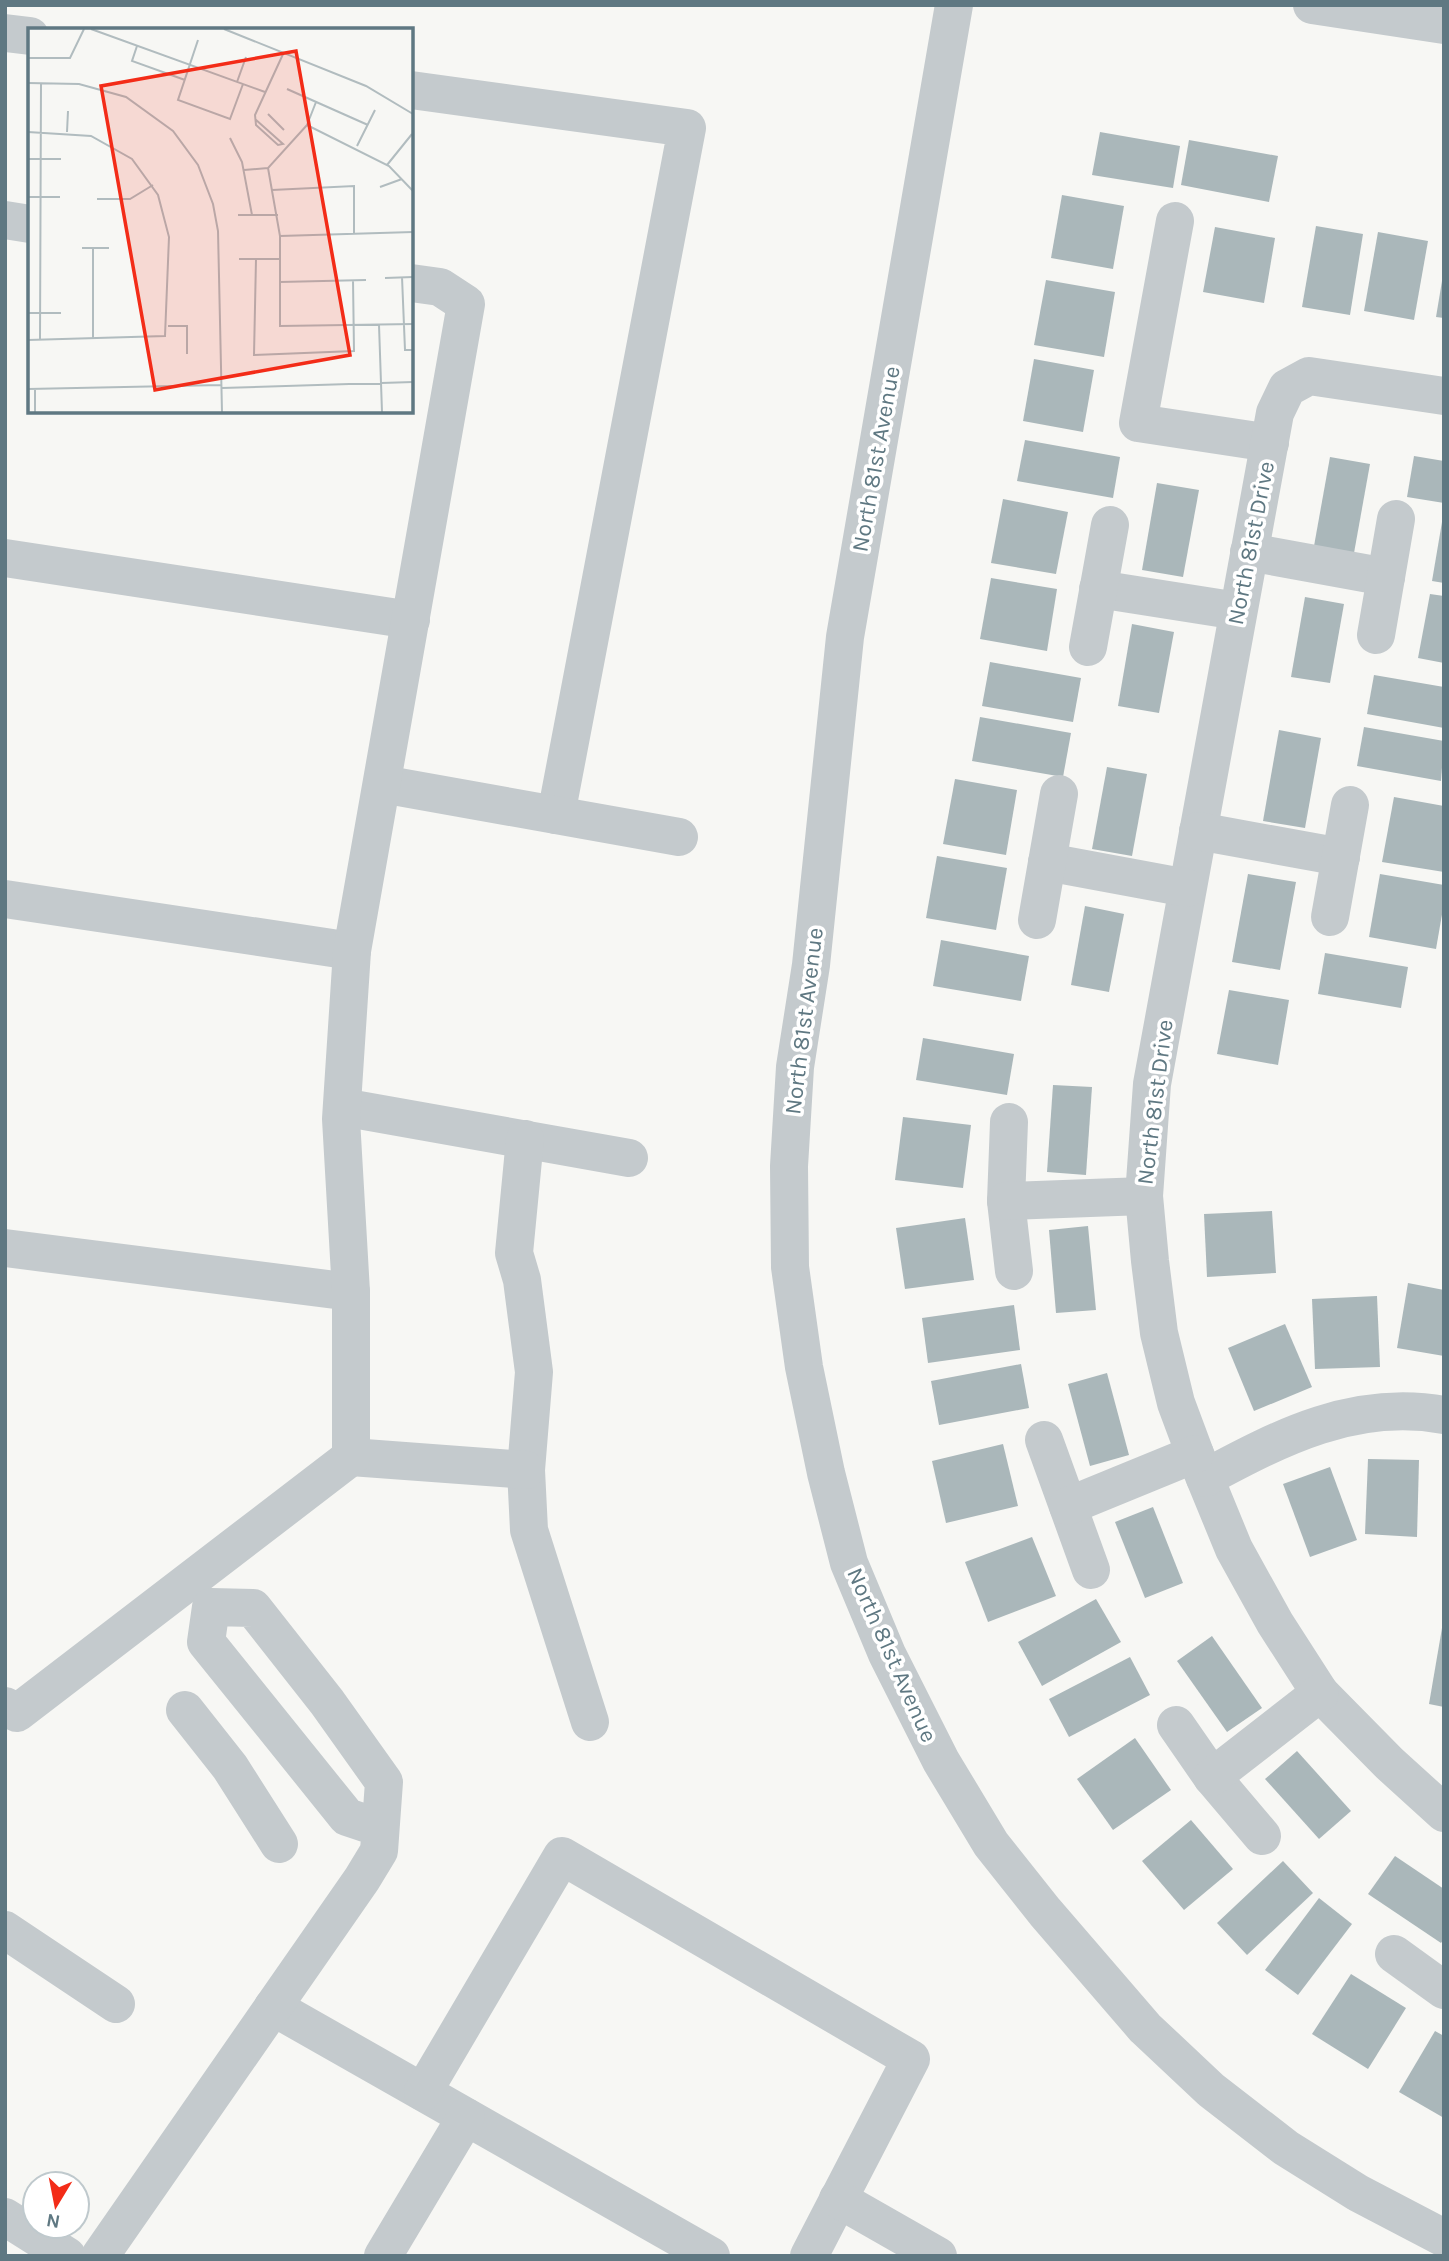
<svg xmlns="http://www.w3.org/2000/svg" width="1449" height="2261" viewBox="0 0 1449 2261" font-family="Karla,sans-serif">
<rect width="100%" height="100%" fill="#f7f7f4"/>
<g fill="#aab7ba">
<polygon points="1100,132 1180,146 1173,188 1092,175"/>
<polygon points="1189,140 1278,156 1269,202 1181,185"/>
<polygon points="1062,195 1124,206 1113,269 1051,258"/>
<polygon points="1316,226 1363,234 1350,315 1302,307"/>
<polygon points="1215,227 1275,238 1264,303 1203,292"/>
<polygon points="1378,232 1428,241 1414,320 1364,311"/>
<polygon points="1046,280 1115,292 1104,357 1034,345"/>
<polygon points="1442,281 1444,281 1444,318 1436,317"/>
<polygon points="1034,359 1094,370 1083,432 1023,421"/>
<polygon points="1025,440 1120,457 1113,498 1017,481"/>
<polygon points="1414,456 1444,461 1444,503 1407,497"/>
<polygon points="1330,457 1370,464 1354,553 1314,546"/>
<polygon points="1157,483 1199,490 1183,577 1142,570"/>
<polygon points="1003,499 1068,512 1056,574 991,563"/>
<polygon points="1442,522 1444,522 1444,583 1432,581"/>
<polygon points="991,578 1057,589 1047,651 980,639"/>
<polygon points="1430,594 1444,596 1444,663 1418,658"/>
<polygon points="1305,597 1344,604 1330,683 1291,677"/>
<polygon points="1132,624 1174,632 1159,713 1118,706"/>
<polygon points="990,662 1081,678 1073,722 982,706"/>
<polygon points="1374,675 1444,687 1444,728 1367,714"/>
<polygon points="980,717 1071,733 1063,777 972,761"/>
<polygon points="1364,727 1444,741 1441,781 1357,766"/>
<polygon points="1279,730 1321,738 1305,828 1263,821"/>
<polygon points="1107,767 1147,774 1132,856 1092,849"/>
<polygon points="955,779 1017,790 1006,855 943,844"/>
<polygon points="1394,797 1444,806 1444,872 1382,862"/>
<polygon points="937,856 1007,868 996,930 926,918"/>
<polygon points="1248,874 1296,882 1280,970 1232,962"/>
<polygon points="1380,874 1444,885 1444,903 1436,949 1369,937"/>
<polygon points="1085,906 1124,914 1109,992 1071,985"/>
<polygon points="941,940 1029,956 1021,1001 933,986"/>
<polygon points="1325,953 1408,967 1401,1008 1318,994"/>
<polygon points="1229,990 1289,1000 1278,1065 1217,1054"/>
<polygon points="923,1038 1014,1054 1007,1095 916,1080"/>
<polygon points="1053,1085 1092,1087 1086,1175 1047,1172"/>
<polygon points="903,1117 971,1125 963,1188 895,1180"/>
<polygon points="1272,1211 1276,1273 1207,1277 1204,1214"/>
<polygon points="965,1218 974,1280 905,1289 896,1228"/>
<polygon points="1088,1226 1096,1310 1056,1313 1049,1230"/>
<polygon points="1408,1283 1444,1290 1444,1356 1397,1348"/>
<polygon points="1377,1296 1380,1367 1315,1369 1312,1299"/>
<polygon points="1014,1305 1020,1350 928,1363 922,1318"/>
<polygon points="1285,1324 1312,1387 1254,1411 1228,1348"/>
<polygon points="1021,1364 1029,1408 939,1425 931,1381"/>
<polygon points="1107,1373 1129,1455 1090,1466 1068,1384"/>
<polygon points="1003,1444 1018,1506 946,1523 932,1461"/>
<polygon points="1368,1459 1419,1460 1417,1537 1365,1534"/>
<polygon points="1330,1467 1357,1540 1310,1557 1283,1484"/>
<polygon points="1153,1507 1183,1583 1145,1598 1115,1522"/>
<polygon points="1032,1537 1056,1596 988,1622 965,1562"/>
<polygon points="1096,1599 1121,1642 1042,1686 1018,1642"/>
<polygon points="1442,1628 1444,1628 1444,1707 1429,1704"/>
<polygon points="1212,1636 1262,1708 1227,1732 1177,1661"/>
<polygon points="1130,1657 1150,1695 1069,1737 1049,1699"/>
<polygon points="1135,1738 1171,1790 1113,1830 1077,1779"/>
<polygon points="1297,1751 1351,1811 1319,1839 1265,1779"/>
<polygon points="1191,1820 1233,1869 1184,1910 1142,1861"/>
<polygon points="1395,1856 1444,1889 1444,1939 1441,1943 1368,1894"/>
<polygon points="1283,1861 1313,1893 1247,1955 1217,1923"/>
<polygon points="1319,1898 1352,1924 1298,1995 1265,1970"/>
<polygon points="1351,1974 1406,2008 1368,2069 1312,2034"/>
<polygon points="1435,2031 1444,2036 1444,2118 1399,2092"/>
</g>
<g fill="none" stroke-linecap="round" stroke-linejoin="round">
<g stroke="#c4cacd" stroke-width="38">
<polyline points="954,5 845,637 811,965 795,1067 789,1166 790,1267 804,1367 826,1473 849,1563 887,1654 941,1761 991,1844 1045,1912 1145,2028 1211,2090 1286,2148 1358,2193 1444,2238"/>
<polyline points="1312,5 1444,25"/>
<polyline points="5,33 30,36"/>
<polyline points="411,90 687,128 556,815"/>
<polyline points="5,220 30,224"/>
<polyline points="1175,221 1138,423 1270,443"/>
<polyline points="1444,396 1309,376 1287,388 1275,413 1152,1084 1144,1196 1150,1261 1159,1333 1176,1403 1195,1454 1234,1549 1275,1623 1320,1693 1389,1763 1444,1813"/>
<polyline points="1249,552 1386,577"/>
<polyline points="5,558 411,620"/>
<polyline points="1098,589 1238,611"/>
<polyline points="1376,635 1396,519"/>
<polyline points="1088,647 1110,525"/>
<polyline points="382,784 679,837"/>
<polyline points="1198,831 1341,857"/>
<polyline points="1047,862 1187,888"/>
<polyline points="5,899 352,951"/>
<polyline points="1330,917 1350,805"/>
<polyline points="1037,920 1059,794"/>
<polyline points="342,1107 629,1158"/>
<polyline points="1009,1122 1006,1201 1014,1271"/>
<polyline points="525,1139 514,1253 522,1280 534,1372 526,1470 529,1530 590,1722"/>
<polyline points="1006,1201 1144,1196"/>
<polyline points="5,1248 351,1292"/>
<polyline points="1044,1440 1091,1570"/>
<polyline points="351,1457 526,1470"/>
<path d="M1205,1478C1281,1437 1355,1399 1444,1415"/>
<polyline points="1068,1506 1195,1454"/>
<polyline points="5,1706 17,1713 351,1457 351,1292 341,1119 352,951 466,304 440,287 411,283"/>
<polyline points="185,1710 230,1767 279,1844"/>
<polyline points="1176,1725 1212,1777 1262,1836"/>
<polyline points="1212,1777 1320,1693"/>
<polyline points="5,1930 116,2004"/>
<polyline points="1394,1954 1444,1990"/>
<polyline points="273,2007 711,2256"/>
<polyline points="423,2092 562,1856 911,2059 809,2256"/>
<polyline points="838,2199 938,2256"/>
<polyline points="5,2217 67,2256"/>
<polyline points="100,2256 362,1879 379,1851 384,1782 327,1702 253,1608 211,1607 206,1642 347,1817 380,1828"/>
<polyline points="383,2256 466,2117"/>
</g>
</g>
<g text-anchor="middle" dominant-baseline="central" stroke-width="7" stroke-linejoin="round" paint-order="stroke">
<g font-size="23" fill="#5f7882" stroke="#fff">
<text transform="translate(876 459) rotate(-80)">North 81st Avenue</text>
<text transform="translate(1251 543) rotate(-79)">North 81st Drive</text>
<text transform="translate(804 1021) rotate(-83)">North 81st Avenue</text>
<text transform="translate(1155 1102) rotate(-83)">North 81st Drive</text>
<text transform="translate(892 1655) rotate(66)">North 81st Avenue</text>
</g>
</g>
<g transform="translate(28 28)">
<rect width="385" height="385" fill="#f7f7f4"/>
<path fill="none" stroke="#b1bcbf" stroke-width="2" d="M63,1L237,64M196,1L338,58L385,86M170,12L150,72L202,91L215,56M109,18L104,33L157,52M0,30H42L56,1M209,54L218,29M0,55L51,56L98,69L145,103L170,137L185,176L190,203L194,384M259,61L340,97M240,86L256,102M227,91L255,116L250,117L228,97L227,87L256,24M279,97L288,74M0,104L63,108L104,131L130,167L141,209L137,308L0,312M39,104L40,83M202,110L214,134L224,187M329,118L347,82M0,131H33M359,137L384,106M216,142L240,140M352,159L374,151M244,162L326,158V206M385,163L361,138L279,97L240,140L252,208V298L385,296M0,169H32M69,171H102L125,157M210,187H250M252,208L385,204M54,220H81M65,220V310M211,231H252M228,231L226,327L326,323L325,252M374,249L377,322H385M357,250L385,249M252,254L338,252M0,285H33M351,297L354,384M140,298H159V326M12,312L13,55M194,360L385,354M0,361L193,357M7,361V384"/>
<path fill="#f32c18" fill-opacity="0.15" stroke="#f32c18" stroke-width="3.5" d="M268,23L322,327L127,362L73,58Z"/>
<rect width="385" height="385" fill="none" stroke="#5f7882" stroke-width="3.5"/>
</g>
<rect width="1449" height="2261" fill="none" stroke="#5f7882" stroke-width="14"/>
<g transform="translate(56 2205) rotate(190)"><circle r="33" fill="#ffffff" stroke="#bfc9cd" stroke-width="2"/>
<path d="M0-5L12 26L0 18L-12 26Z" fill="#f32c18"/>
<text y="-10" font-size="19" font-weight="bold" text-anchor="middle" fill="#5f7882">N</text>
</g>
</svg>
